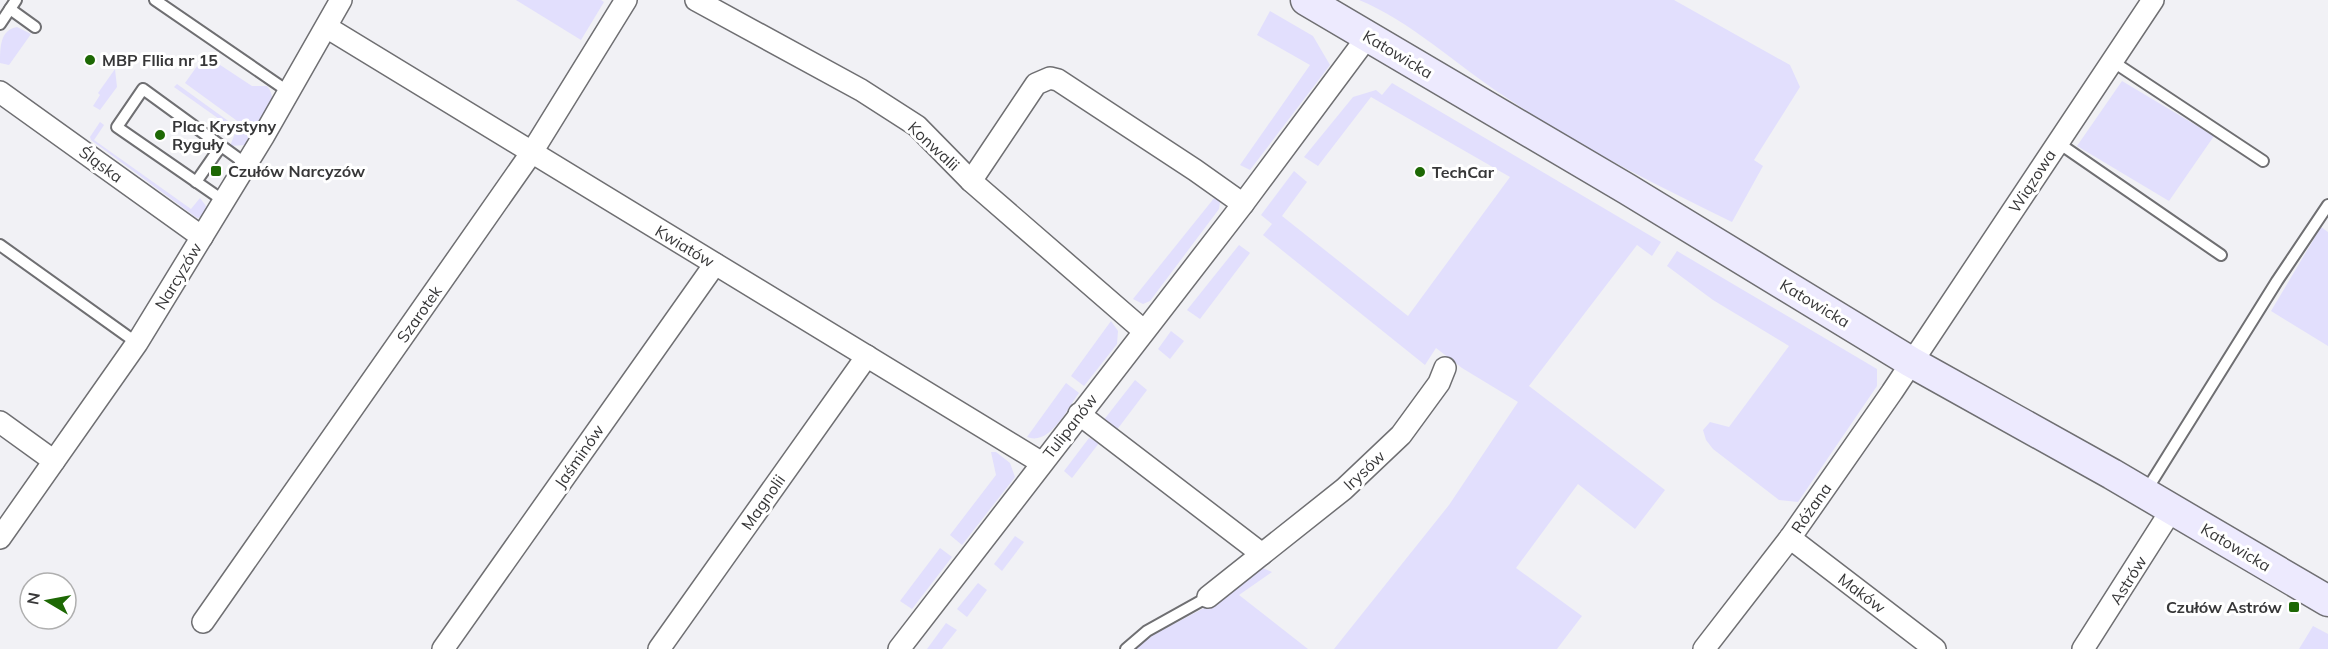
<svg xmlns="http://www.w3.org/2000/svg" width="2328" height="649" viewBox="0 0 2328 649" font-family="Mulish,sans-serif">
<rect width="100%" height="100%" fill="#f1f1f5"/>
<g fill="#e2dffd">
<polygon points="516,0 601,0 604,2 581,40"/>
<path d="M1359,0H1674L1790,65L1800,87L1754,160L1763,166L1732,222C1654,184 1576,145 1504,96C1458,66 1409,20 1359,0Z"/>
<polygon points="1270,11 1313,36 1330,65 1250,170 1240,165 1310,65 1257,35"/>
<path d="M17,27L31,34L9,65L0,63C0,47 0,30 17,27Z"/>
<path d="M205,55L252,86H267C280,101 265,116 256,130L251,131L185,83Z"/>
<polygon points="115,69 117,87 100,110 93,106 100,95 98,93"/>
<polygon points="2122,81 2214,136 2169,201 2077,146"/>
<polygon points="1392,83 1661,242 1652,256 1637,245 1529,386 1665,490 1635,529 1578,484 1516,568 1582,616 1557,649 1334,649 1449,505 1518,402 1462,368 1436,348 1425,365 1263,235 1272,224 1261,215 1294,171 1307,182 1282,216 1408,316 1510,177 1371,97 1318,166 1304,157 1353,97 1376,90 1382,95"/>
<polygon points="177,84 249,136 245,145 230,146 236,131 174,87"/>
<polygon points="100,122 104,125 94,140 191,209 200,198 206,206 203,217 197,218 91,140 90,137"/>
<polygon points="1215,197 1220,202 1219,209 1150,301 1143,304 1133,299"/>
<polygon points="2321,227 2328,232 2328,346 2271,311"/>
<polygon points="1239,245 1250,253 1200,319 1187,310"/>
<polygon points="1677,251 1877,369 1877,386 1798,502 1779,500 1713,449 1706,440 1703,430 1710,422 1729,427 1789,346 1713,300 1667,266"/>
<polygon points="1111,321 1118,331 1117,344 1084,386 1071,376"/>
<polygon points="1171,331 1184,341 1170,359 1158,349"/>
<polygon points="1135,380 1147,390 1116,431 1103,421"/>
<path d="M1066,383L1079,393C1067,409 1050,446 1027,437Z"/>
<polygon points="1089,438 1099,443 1072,478 1064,471"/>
<polygon points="991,452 996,452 1010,463 1015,477 962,545 950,535 996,475"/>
<polygon points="1015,536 1024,542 1002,571 994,564"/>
<polygon points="940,548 952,557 912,609 900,601"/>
<polygon points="1258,566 1272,572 1239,595 1308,649 1135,649 1151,636 1204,608"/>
<polygon points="978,583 987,590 967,617 957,609"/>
<polygon points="946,623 957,630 942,649 927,649"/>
<polygon points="2313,626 2328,634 2328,649 2299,649"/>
</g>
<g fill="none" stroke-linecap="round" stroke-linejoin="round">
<defs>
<g id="service">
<polyline points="155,0 289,92"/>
<polyline points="10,9 35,27"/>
<polyline points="0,24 16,0"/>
<polyline points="2112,61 2263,161"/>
<polyline points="2057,142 2221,255"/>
<polyline points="196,182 221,146"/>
<polyline points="224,201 117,127 143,89 246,164"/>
<polyline points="0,245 137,343"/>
<polyline points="2146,491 2277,281 2328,205"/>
<polyline points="1126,649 1147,631 1208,597"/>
</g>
<g id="minor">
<polyline points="696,0 861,90 917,126 971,181 1144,331"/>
<polyline points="328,28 1042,463"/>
<polyline points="0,92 202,237"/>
<polyline points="971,181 1036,84 1050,78 1058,80 1195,170 1243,204"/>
<polyline points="1079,414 1262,554"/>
<polyline points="0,422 54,461"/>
<polyline points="0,538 137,343 263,137 341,0"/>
<polyline points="1790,538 1935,649"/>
<polyline points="1208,597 1344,489 1401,435 1439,383 1445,368"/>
<polyline points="203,622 532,152 626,0"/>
<polyline points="443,649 715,264"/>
<polyline points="659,649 867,356"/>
<polyline points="899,649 1243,204 1368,36"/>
<polyline points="1704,649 1790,538 1892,392 2153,0"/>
<polyline points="2083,649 2172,509"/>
</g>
<polyline id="secondary" points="1306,0 1627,189 1911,362 2112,474 2328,601"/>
</defs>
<use href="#service" stroke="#6f6f72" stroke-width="14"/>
<use href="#minor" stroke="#6f6f72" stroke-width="24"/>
<use href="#secondary" stroke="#6f6f72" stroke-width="33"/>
<use href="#service" stroke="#fff" stroke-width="10"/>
<use href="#minor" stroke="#fff" stroke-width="21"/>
<use href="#secondary" stroke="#edeafe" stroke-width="30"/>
</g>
<g fill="#1d6804" stroke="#fff" stroke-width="2">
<circle cx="90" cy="60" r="6"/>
<circle cx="160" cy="135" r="6"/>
<rect x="210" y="165" width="12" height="12" rx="3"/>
<circle cx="1420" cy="172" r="6"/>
<rect x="2288" y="601" width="12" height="12" rx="3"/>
</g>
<g text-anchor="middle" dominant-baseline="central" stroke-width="6" stroke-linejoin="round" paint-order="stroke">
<g font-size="16" fill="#373738" stroke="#fff">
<text transform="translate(1398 54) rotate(31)">Katowicka</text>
<text transform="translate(934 146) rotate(43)">Konwalii</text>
<text transform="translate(101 164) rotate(36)">Śląska</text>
<text transform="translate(2032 181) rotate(-57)">Wiązowa</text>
<text transform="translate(685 246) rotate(31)">Kwiatów</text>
<text transform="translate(178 276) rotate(-59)">Narcyzów</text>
<text transform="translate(1815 303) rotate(31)">Katowicka</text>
<text transform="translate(419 314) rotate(-55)">Szarotek</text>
<text transform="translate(1070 426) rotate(-52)">Tulipanów</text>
<text transform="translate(579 456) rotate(-55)">Jaśminów</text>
<text transform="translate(1364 470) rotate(-43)">Irysów</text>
<text transform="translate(763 502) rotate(-55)">Magnolii</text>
<text transform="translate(1811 508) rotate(-55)">Różana</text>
<text transform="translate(2236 547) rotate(31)">Katowicka</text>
<text transform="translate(2128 580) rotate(-58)">Astrów</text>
<text transform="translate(1862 593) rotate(37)">Maków</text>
</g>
<g font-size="16" font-weight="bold" fill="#373738" stroke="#fff" text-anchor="start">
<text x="102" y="60">MBP FIlia nr 15</text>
<text x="172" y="126">Plac Krystyny<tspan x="172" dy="18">Ryguły</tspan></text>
<text x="228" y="171">Czułów Narcyzów</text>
<text x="1432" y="172">TechCar</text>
<text x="2282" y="607" text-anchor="end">Czułów Astrów</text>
</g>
</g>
<g transform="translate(48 601) rotate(280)"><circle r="28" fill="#ffffff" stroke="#afafaf" stroke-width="1.5"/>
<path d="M0-4.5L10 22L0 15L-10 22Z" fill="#1d6804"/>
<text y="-9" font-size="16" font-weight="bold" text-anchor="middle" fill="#373738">N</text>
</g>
</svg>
